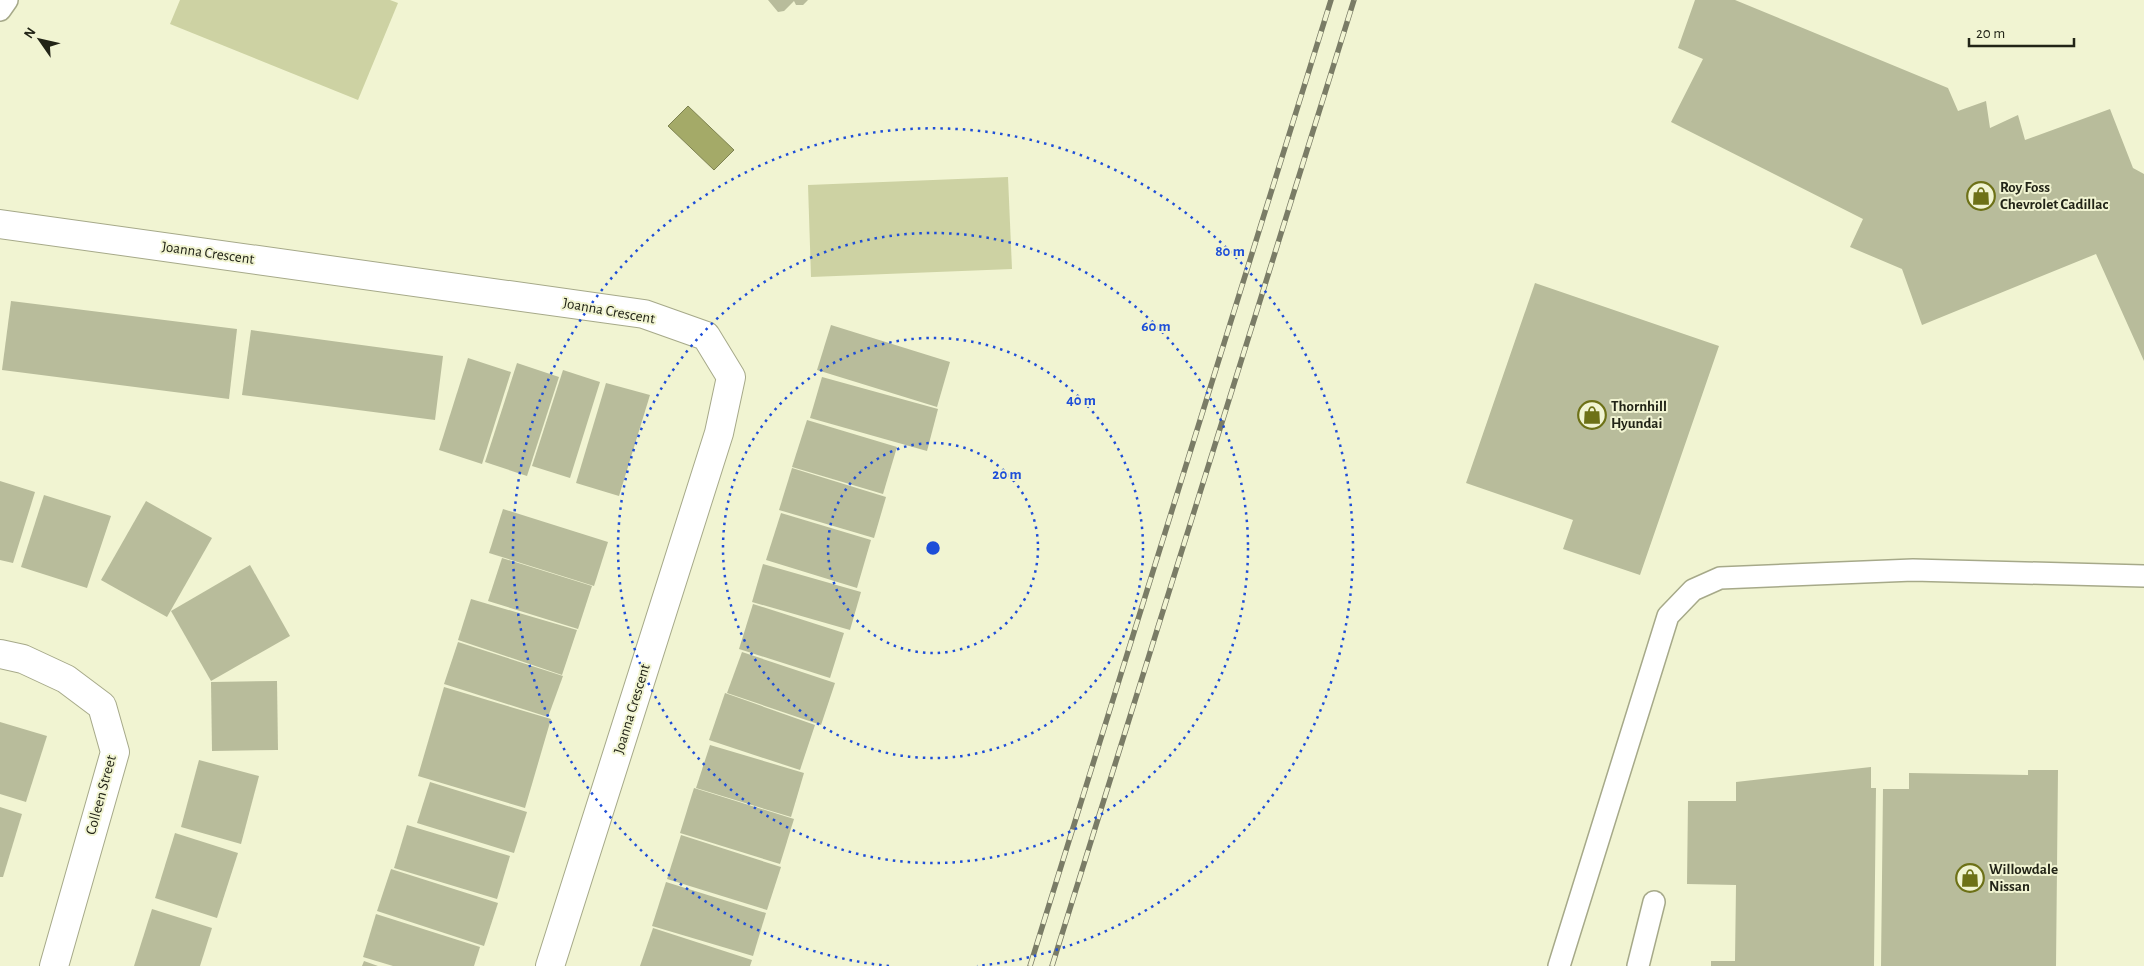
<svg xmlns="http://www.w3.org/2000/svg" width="2144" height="966" viewBox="0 0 2144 966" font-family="'Alegreya Sans',sans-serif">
<rect width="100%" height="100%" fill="#f1f4d2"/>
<g fill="#cdd2a3">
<polygon points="180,0 390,0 398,3 358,100 170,24"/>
<polygon points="1008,177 1012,269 811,277 808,185"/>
</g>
<polygon fill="#a4aa68" stroke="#7d8250" points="688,106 734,150 714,170 668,126"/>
<g fill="#b8bc9b">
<polygon points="768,0 808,0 803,5 796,5 794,1 784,11 778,12"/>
<polygon points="1695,0 1735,0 1948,88 1958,111 1986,101 1990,128 2018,115 2025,140 2110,109 2133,168 2144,174 2144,361 2096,254 1922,325 1902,269 1850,247 1863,219 1671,122 1703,59 1678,48"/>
<polygon points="1535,283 1719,346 1640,575 1563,549 1573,520 1466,483"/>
<polygon points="11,301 237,329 229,399 2,370"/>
<polygon points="831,325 950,362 937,407 817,370"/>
<polygon points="251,330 443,356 435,420 242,395"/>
<polygon points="468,358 511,372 482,464 439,450"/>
<polygon points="517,363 559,377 527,476 485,462"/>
<polygon points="563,370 600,382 570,478 532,466"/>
<polygon points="822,377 938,409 927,451 810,418"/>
<polygon points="606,383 650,395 619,496 576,483"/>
<polygon points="807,420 897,447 883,494 792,467"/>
<polygon points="792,468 886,497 874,538 779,510"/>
<polygon points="0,481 35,492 13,563 0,560"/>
<polygon points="44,495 111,516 87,588 21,567"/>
<polygon points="146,501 212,538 167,617 101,580"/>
<polygon points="503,509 608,542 594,586 489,553"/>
<polygon points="781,513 871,540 857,588 766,560"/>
<polygon points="502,558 592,586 578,629 488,601"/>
<polygon points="763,564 861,592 850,630 752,602"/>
<polygon points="250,565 290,636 211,681 171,611"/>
<polygon points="471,599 577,630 562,675 458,640"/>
<polygon points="753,604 844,633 830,678 739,649"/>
<polygon points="458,642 563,676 548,717 444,684"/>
<polygon points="742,652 835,683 821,725 727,693"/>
<polygon points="277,681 278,750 212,751 211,682"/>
<polygon points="444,687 551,719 525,808 418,776"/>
<polygon points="725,693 815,725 800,770 709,740"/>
<polygon points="0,722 47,736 26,802 0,794"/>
<polygon points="710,745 804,773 791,817 696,788"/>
<polygon points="199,760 259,776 241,844 181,827"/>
<polygon points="1871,767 1871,788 1876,788 1874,966 1711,966 1711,961 1735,961 1736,885 1687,884 1688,801 1736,801 1736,782"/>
<polygon points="2028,770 2058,770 2056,966 1881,966 1883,789 1909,789 1909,773 2028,775"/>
<polygon points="430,782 527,812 514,853 417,823"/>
<polygon points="694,788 794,819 780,864 680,833"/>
<polygon points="0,807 22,814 3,877 0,877"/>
<polygon points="407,825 510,856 497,899 394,868"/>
<polygon points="175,833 238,853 217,918 155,898"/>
<polygon points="681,835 781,867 767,910 667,879"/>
<polygon points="391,869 498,903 484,946 377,911"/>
<polygon points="666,882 766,913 753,956 652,926"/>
<polygon points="152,909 212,928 200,966 134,966"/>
<polygon points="376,914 480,947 474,966 393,966 363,957"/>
<polygon points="653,928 752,960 750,966 640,966"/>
<polygon points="364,961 378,966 362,966"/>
</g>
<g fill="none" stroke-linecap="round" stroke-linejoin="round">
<defs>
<g id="service">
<polyline points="0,10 7,0"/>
<polyline points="1559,966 1668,616 1693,590 1720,578 1913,570 2144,576"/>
<polyline points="1638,966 1654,902"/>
</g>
<g id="minor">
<polyline points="0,224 644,314 706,336 731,377 719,433 550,966"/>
<polyline points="0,654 23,659 66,679 102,706 115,752 54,966"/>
</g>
</defs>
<use href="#service" stroke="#a6a989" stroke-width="24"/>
<use href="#minor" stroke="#a6a989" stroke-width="30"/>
<use href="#service" stroke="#fff" stroke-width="21"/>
<use href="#minor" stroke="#fff" stroke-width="28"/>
<defs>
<g id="rail">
<polyline points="1030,966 1331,0"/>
<polyline points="1052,966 1354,0"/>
</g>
</defs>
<use href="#rail" stroke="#7a7c66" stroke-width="5.5"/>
<use href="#rail" stroke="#f1f4d2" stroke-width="4" stroke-dasharray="11" stroke-linecap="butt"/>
</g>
<g fill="none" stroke="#1d4ed8" stroke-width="2.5" stroke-dasharray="2.5 5">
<circle cx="933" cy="548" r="105"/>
<circle cx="933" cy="548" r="210"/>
<circle cx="933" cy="548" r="315"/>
<path d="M889 966A420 420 0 1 1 977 966"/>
</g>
<defs>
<symbol id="shop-ring" viewBox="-11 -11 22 22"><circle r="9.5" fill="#f1f4d2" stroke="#6d7117" stroke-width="1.5"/><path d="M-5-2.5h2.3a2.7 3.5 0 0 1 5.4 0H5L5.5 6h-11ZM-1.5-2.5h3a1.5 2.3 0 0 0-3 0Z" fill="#6d7117"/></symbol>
</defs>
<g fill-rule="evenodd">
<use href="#shop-ring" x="1965" y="180" width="32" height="32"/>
<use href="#shop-ring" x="1576" y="399" width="32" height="32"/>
<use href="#shop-ring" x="1954" y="862" width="32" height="32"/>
</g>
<g text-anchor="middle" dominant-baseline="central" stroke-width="4" stroke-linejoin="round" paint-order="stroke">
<g font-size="15" font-weight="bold" fill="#222417" stroke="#f1f4d2" text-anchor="start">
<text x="2000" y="187">Roy Foss<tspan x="2000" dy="17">Chevrolet Cadillac</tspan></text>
<text x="1611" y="406">Thornhill<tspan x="1611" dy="17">Hyundai</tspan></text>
<text x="1989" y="869">Willowdale<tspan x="1989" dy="17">Nissan</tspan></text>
</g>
<g font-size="15" fill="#222417" stroke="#f1f4d2">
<text transform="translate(208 253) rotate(8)">Joanna Crescent</text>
<text transform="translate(609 311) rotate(10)">Joanna Crescent</text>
<text transform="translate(632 709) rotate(-73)">Joanna Crescent</text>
<text transform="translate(101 795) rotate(-75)">Colleen Street</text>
</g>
</g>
<circle cx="933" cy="548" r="8" fill="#1d4ed8" stroke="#f1f4d2" stroke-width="2.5"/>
<g font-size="15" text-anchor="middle" font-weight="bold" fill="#1d4ed8" stroke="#f1f4d2" stroke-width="4" stroke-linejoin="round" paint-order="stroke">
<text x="1230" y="256">80 m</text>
<text x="1156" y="331">60 m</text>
<text x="1081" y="405">40 m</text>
<text x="1007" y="479">20 m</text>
</g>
<g transform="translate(40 40) rotate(304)" stroke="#f1f4d2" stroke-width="4" paint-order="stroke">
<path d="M0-4L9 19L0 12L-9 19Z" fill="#222417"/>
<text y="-8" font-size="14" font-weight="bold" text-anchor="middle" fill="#222417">N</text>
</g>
<path d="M1969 38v8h105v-8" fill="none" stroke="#222417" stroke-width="2.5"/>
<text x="1976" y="38" font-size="15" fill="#222417" stroke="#f1f4d2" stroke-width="4" paint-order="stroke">20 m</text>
</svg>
